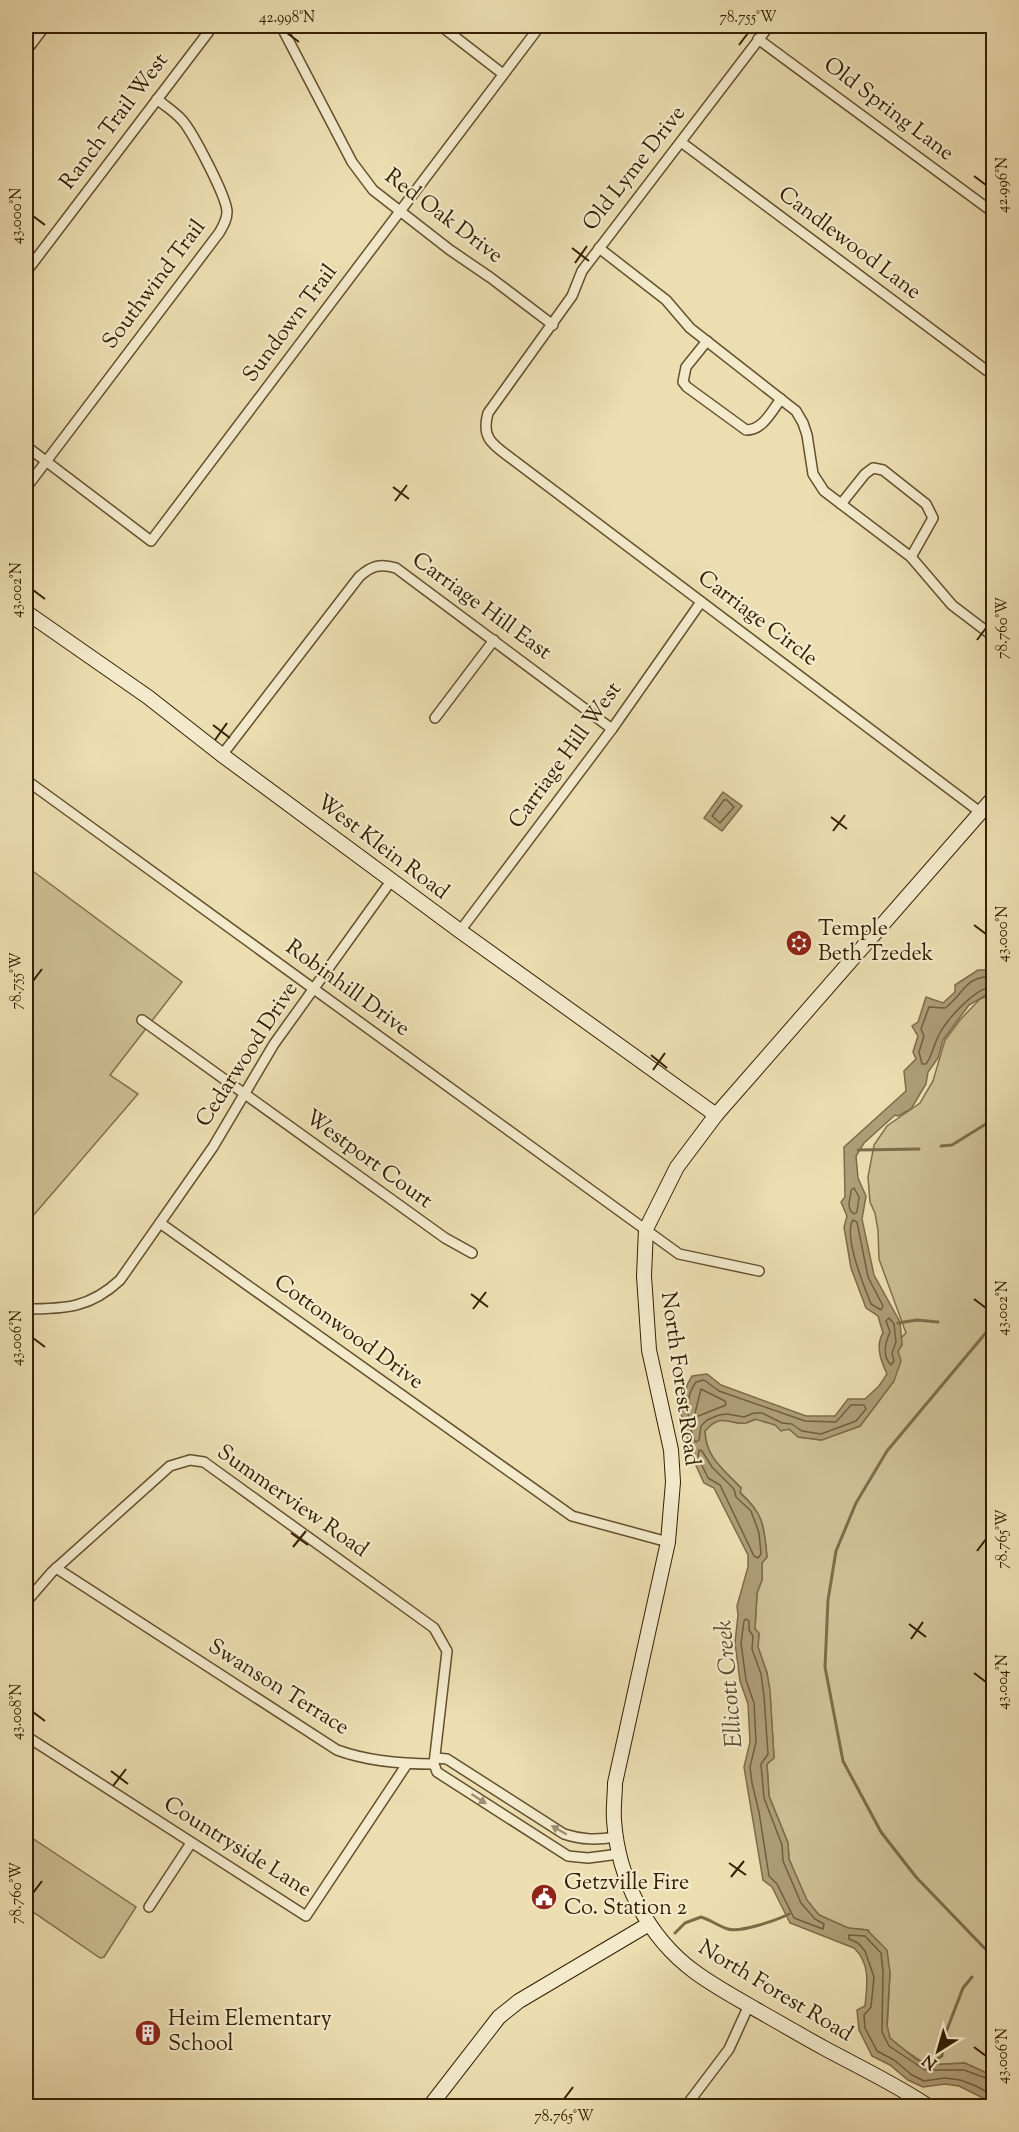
<svg xmlns="http://www.w3.org/2000/svg" width="1019" height="2132" viewBox="0 0 1019 2132" font-family="'Sorts Mill Goudy',serif">
<rect width="100%" height="100%" fill="#ecdeb1"/>
<filter id="stains"><feTurbulence type="fractalNoise" baseFrequency=".00333" numOctaves="4"/><feColorMatrix values="0 0 0 0 .2 0 0 0 0 .09 0 0 0 0 .02 0 0 0 .5 -.17"/></filter>
<radialGradient id="worn" r=".72"><stop offset=".6" stop-color="#630" stop-opacity="0"/><stop offset="1" stop-color="#630" stop-opacity=".3"/></radialGradient>
<g fill="#cdbe93" stroke="#816f4b" stroke-width="1.5">
<polygon points="26,866 182,982 110,1075 138,1094 26,1224"/>
<path d="M993,993V2076L965,2063L927,2065L891,2041L887,2030L890,1972L868,1930L848,1928L819,1915L806,1900L789,1859L788,1843L769,1796L767,1764L774,1758L770,1696L767,1673L758,1647L759,1634L755,1629L757,1593L762,1580V1563L767,1557C764,1526 764,1514 740,1492L741,1488C723,1469 706,1458 705,1431C722,1411 729,1425 745,1423C750,1423 753,1419 759,1419C765,1420 788,1429 795,1432L798,1437L821,1440L860,1426L894,1381L898,1351L902,1345L901,1338L906,1333L879,1259L878,1230L875,1213L870,1202L868,1177L874,1145L887,1126L920,1103L933,1081L945,1040L960,1020L980,999Z"/>
<polygon points="26,1834 136,1907 104,1957 100,1958 26,1907"/>
</g>
<g fill="#ae9d76" stroke="#7e6b48" stroke-width="1.5">
<polygon points="723,792 742,806 722,831 704,818"/>
<path d="M978,970H993V991L969,1005L943,1040L938,1058L928,1072L926,1084L911,1109L898,1116L895,1115L864,1143L856,1156L858,1178L866,1196L862,1219L874,1275L900,1322L902,1345L898,1351L901,1361L894,1381L860,1426L822,1440L798,1437L789,1429L781,1431L775,1425L755,1419C752,1420 749,1422 746,1423C730,1426 722,1411 705,1431C705,1457 724,1470 741,1488L740,1493C764,1514 764,1526 767,1557L762,1563V1580L757,1593L755,1629L759,1633L758,1647L767,1673L770,1690L774,1758L767,1764L769,1796L788,1843L789,1859L807,1900L819,1915L848,1928L867,1930L887,1950L890,1972L887,2025L890,2038L916,2059L927,2065L965,2063L993,2076V2103L959,2086L945,2084L923,2087L908,2080L890,2065L872,2056L859,2030L857,2010L865,2006C867,1985 871,1964 854,1948L790,1923L772,1887L763,1880L744,1767L750,1742L748,1704L740,1681L735,1643L738,1615L737,1606L748,1567V1555L714,1488L704,1483L693,1459L681,1414L687,1385L692,1376L707,1374L721,1385L806,1416H835L848,1399H865L879,1386L887,1374C881,1361 875,1346 883,1333L878,1316L866,1308L851,1268L844,1227L847,1216L841,1202L845,1197L844,1147L906,1091L904,1071L916,1059L913,1052L918,1036L912,1026L918,1022L926,997L943,1003L955,992V985Z"/>
</g>
<g fill="none" stroke-linecap="round" stroke-linejoin="round">
<g stroke="#725e3c" stroke-width="1.5">
<polygon points="724,800 727,800 734,807 720,823 712,816"/>
<path d="M994,976C963,977 966,992 945,1008L929,1007L921,1029L924,1036L919,1052L922,1064H926C932,1056 933,1048 937,1039C944,1022 974,988 994,986"/>
<path d="M854,1188L859,1197L857,1212L854,1214C845,1208 851,1199 851,1190Z"/>
<path d="M853,1220L857,1222L868,1277L883,1306L881,1310L871,1304C864,1286 843,1236 853,1220Z"/>
<path d="M889,1318L894,1324L896,1342L892,1353L894,1361L891,1365C882,1356 885,1343 890,1332L886,1321Z"/>
<path d="M704,1380L719,1391L805,1421L836,1422L851,1405H864L866,1409L856,1421L821,1434L802,1431L792,1424L782,1423L762,1413H754L744,1417L727,1414L719,1415L707,1420L701,1426L699,1440L696,1442L694,1440C688,1421 683,1399 696,1382Z"/>
<polygon points="701,1389 725,1401 726,1405 696,1417 695,1413"/>
<polygon points="699,1450 702,1451 712,1467 734,1489 736,1497 751,1511 759,1533 761,1554 758,1558 754,1556 720,1485 708,1478 698,1457"/>
<polygon points="746,1619 749,1621 749,1630 753,1636 752,1649 761,1674 764,1696 768,1754 761,1764 764,1798 782,1845 783,1861 801,1903 815,1919 824,1924 823,1929 794,1918 777,1884 769,1876 759,1812 752,1783 750,1767 756,1742 754,1703 746,1680 741,1643 744,1621"/>
<polyline points="994,2081 964,2070 925,2070 889,2046 882,2032 883,1972 881,1953 865,1936 849,1935 849,1939 858,1943 865,1951 874,1977 871,2007 864,2015 865,2028 877,2051 894,2060 912,2075 924,2081 945,2078 960,2080 976,2086 994,2096"/>
</g>
<g stroke="#7e6b48" stroke-width="3">
<polyline points="941,1146 952,1145 994,1119"/>
<polyline points="858,1150 919,1149"/>
<polyline points="898,1323 917,1320 938,1322"/>
<polyline points="994,1323 887,1451 856,1503 836,1551 828,1600 825,1667 843,1761 881,1832 916,1877 994,1958"/>
<path d="M675,1933L685,1923L701,1917C711,1920 718,1926 728,1929C740,1933 777,1920 789,1914"/>
<polyline points="925,2066 942,2056 943,2040 963,1988 972,1977"/>
</g>
<defs>
<g id="street">
<polyline points="281,26 352,162 373,190 450,250 491,278 553,325"/>
<polyline points="441,26 503,74"/>
<path d="M769,26L582,271L572,296L488,413C480,441 496,446 516,462L980,812"/>
<polyline points="758,39 994,213"/>
<polyline points="26,51 45,26"/>
<polyline points="681,142 994,376"/>
<polyline points="599,248 666,300 690,328 796,411 803,423 807,435 813,474 824,491 911,557 952,605 994,637"/>
<polyline points="26,272 213,26"/>
<path d="M707,341L686,367L683,382L687,387L746,430C763,430 771,412 781,399"/>
<polyline points="26,446 151,541 540,26"/>
<path d="M26,488L219,233C223,226 227,220 227,212C227,197 192,131 182,120C175,112 165,106 157,99"/>
<polyline points="841,504 865,474 873,468 883,470 926,504 933,518 911,557"/>
<polyline points="435,718 494,640"/>
<path d="M222,755L359,577C371,566 380,563 396,568L612,729"/>
<polyline points="26,780 679,1254 759,1271"/>
<polyline points="460,931 612,729 701,602"/>
<polyline points="142,1020 445,1238 472,1253"/>
<polyline points="160,1223 572,1516 668,1542"/>
<path d="M26,1309C65,1309 90,1308 120,1280L213,1147L274,1044L391,881"/>
<path d="M56,1568L337,1750C367,1761 401,1764 434,1764"/>
<polyline points="26,1602 52,1572 170,1466 190,1460 204,1462 434,1628 447,1651 434,1764 437,1772 568,1856 588,1858 619,1854"/>
<polyline points="26,1736 306,1916 407,1764"/>
<path d="M435,1758L447,1759L564,1834C582,1840 597,1840 616,1837"/>
<polyline points="149,1907 191,1843"/>
<polyline points="686,2106 729,2049 749,2005"/>
</g>
<g id="secondary">
<polyline points="26,612 148,697 222,755 460,931 716,1115"/>
<polyline points="430,2106 499,2017 519,2001 649,1924"/>
<path d="M928,2106C895,2084 859,2067 824,2048C802,2036 780,2023 757,2010C736,1998 714,1986 695,1972C647,1937 618,1878 614,1820C613,1808 615,1795 615,1783L668,1542L673,1482L671,1450L649,1350L644,1276L646,1229L677,1167L716,1115L994,797"/>
</g>
</defs>
<use href="#street" stroke="#63502e" stroke-width="12"/>
<use href="#secondary" stroke="#352003" stroke-width="16"/>
<use href="#street" stroke="#f3eacc" stroke-width="9"/>
<use href="#secondary" stroke="#f3eacc" stroke-width="14"/>
</g>
<defs><path id="oneway-solid" d="M-6-.8H1V-3.2L6.5 0L1 3.2V.8H-6Z" transform="scale(1.5)"/></defs>
<g fill="#9e8f72">
<use href="#oneway-solid" transform="translate(479 1799) rotate(33)"/>
<use href="#oneway-solid" transform="translate(559 1830) rotate(-150)"/>
</g>
<path fill="none" stroke="#352003" stroke-width="2" d="M287,33L299,42M739,45L748,33M974,176L986,185M33,216L45,225M572,248L589,261M575,263L587,246M393,487L409,499M395,501L407,485M33,590L45,599M977,640L986,628M213,725L230,738M215,740L227,723M831,817L847,829M833,831L845,815M974,925L986,934M33,981L42,969M651,1055L667,1068M653,1070L665,1053M471,1294L488,1307M974,1299L986,1308M473,1309L486,1292M33,1338L45,1347M291,1533L308,1545M293,1547L306,1531M977,1551L986,1539M909,1624L926,1637M911,1639L923,1622M974,1673L986,1682M33,1712L45,1721M111,1771L128,1784M113,1786L126,1769M729,1863L746,1875M731,1877L744,1861M33,1893L42,1881M974,2047L986,2056M564,2099L573,2087"/>
<defs>
<symbol id="synagogue-disc" viewBox="-11 -11 22 22"><circle r="9.5" fill="#8f2418" stroke="#f3eacc"/><path d="M0-6.5L5.6 3.2H-5.6ZM0 6.5L5.6-3.2H-5.6Z" fill="#fff"/></symbol>
<symbol id="civic-disc" viewBox="-11 -11 22 22"><circle r="9.5" fill="#8f2418" stroke="#f3eacc"/><path d="M-.6-6.5H3V-4.5H.6V-3L4-1V1h2V6H-6V1h2V-1L-.6-3ZM-1.2 2.5V6h2.4V2.5Z" fill="#fff"/></symbol>
<symbol id="building-disc" viewBox="-11 -11 22 22"><circle r="9.5" fill="#8f2418" stroke="#f3eacc"/><path d="M-4-6H4V6H1V3H-1V6H-4ZM-2.5-4.3h1.7v1.8h-1.7ZM.8-4.3h1.7v1.8H.8ZM-2.5-1h1.7V.8h-1.7ZM.8-1h1.7V.8H.8Z" fill="#fff"/></symbol>
</defs>
<g fill-rule="evenodd">
<use href="#synagogue-disc" x="784" y="928" width="30" height="30"/>
<use href="#civic-disc" x="529" y="1882" width="30" height="30"/>
<use href="#building-disc" x="133" y="2018" width="30" height="30"/>
</g>
<g text-anchor="middle" dominant-baseline="central" stroke-width="4.5" stroke-linejoin="round" paint-order="stroke">
<g font-size="22" fill="#352003" stroke="#f3eacc">
<text transform="translate(888 110) rotate(37)">Old Spring Lane</text>
<text transform="translate(115 122) rotate(-53)">Ranch Trail West</text>
<text transform="translate(635 169) rotate(-52)">Old Lyme Drive</text>
<text transform="translate(443 217) rotate(37)">Red Oak Drive</text>
<text transform="translate(849 244) rotate(37)">Candlewood Lane</text>
<text transform="translate(155 285) rotate(-53)">Southwind Trail</text>
<text transform="translate(291 324) rotate(-53)">Sundown Trail</text>
<text transform="translate(481 607) rotate(36)">Carriage Hill East</text>
<text transform="translate(757 619) rotate(37)">Carriage Circle</text>
<text transform="translate(566 756) rotate(-54)">Carriage Hill West</text>
<text transform="translate(382 848) rotate(37)">West Klein Road</text>
<text transform="translate(347 989) rotate(36)">Robinhill Drive</text>
<text transform="translate(248 1055) rotate(-57)">Cedarwood Drive</text>
<text transform="translate(368 1160) rotate(36)">Westport Court</text>
<text transform="translate(348 1333) rotate(36)">Cottonwood Drive</text>
<text transform="translate(679 1379) rotate(82)">North Forest Road</text>
<text transform="translate(292 1502) rotate(35)">Summerview Road</text>
<text transform="translate(278 1688) rotate(32)">Swanson Terrace</text>
<text transform="translate(237 1848) rotate(32)">Countryside Lane</text>
<text transform="translate(775 1992) rotate(31)">North Forest Road</text>
</g>
<g font-size="22" fill="#352003" stroke="#f3eacc" text-anchor="start">
<text x="818" y="930">Temple<tspan x="818" dy="25">Beth Tzedek</tspan></text>
<text x="564" y="1884">Getzville Fire<tspan x="564" dy="25">Co. Station 2</tspan></text>
<text x="168" y="2020">Heim Elementary<tspan x="168" dy="25">School</tspan></text>
</g>
<g font-size="24" font-style="italic" fill="#5f4c2b" stroke="#f3eacc">
<text transform="translate(730 1684) rotate(-95)">Ellicott Creek</text>
</g>
</g>
<rect width="1019" height="2132" fill="none" stroke="#ecdeb1" stroke-width="66"/>
<g transform="translate(938 2051) rotate(217)" stroke="#f3eacc" stroke-width="4.5" paint-order="stroke">
<path d="M0-4.5L10 22L0 15L-10 22Z" fill="#352003"/>
<text y="-9" font-size="16" font-weight="bold" text-anchor="middle" fill="#352003">N</text>
</g>
<rect x="33" y="33" width="953" height="2066" fill="none" stroke="#352003" stroke-width="2"/>
<g font-size="15" text-anchor="middle" fill="#352003">
<text x="287" y="22">42.998°N</text>
<text x="748" y="22">78.755°W</text>
<text transform="translate(1002 185) rotate(-90)" y="5">42.996°N</text>
<text transform="translate(16 216) rotate(-90)" y="5">43.000°N</text>
<text transform="translate(16 590) rotate(-90)" y="5">43.002°N</text>
<text transform="translate(1002 628) rotate(-90)" y="5">78.760°W</text>
<text transform="translate(1002 934) rotate(-90)" y="5">43.000°N</text>
<text transform="translate(16 981) rotate(-90)" y="5">78.755°W</text>
<text transform="translate(1002 1308) rotate(-90)" y="5">43.002°N</text>
<text transform="translate(16 1338) rotate(-90)" y="5">43.006°N</text>
<text transform="translate(1002 1539) rotate(-90)" y="5">78.765°W</text>
<text transform="translate(1002 1682) rotate(-90)" y="5">43.004°N</text>
<text transform="translate(16 1712) rotate(-90)" y="5">43.008°N</text>
<text transform="translate(16 1893) rotate(-90)" y="5">78.760°W</text>
<text transform="translate(1002 2056) rotate(-90)" y="5">43.006°N</text>
<text x="564" y="2121">78.765°W</text>
</g>
<rect width="100%" height="100%" filter="url(#stains)"/>
<rect width="100%" height="100%" fill="url(#worn)"/>
</svg>
